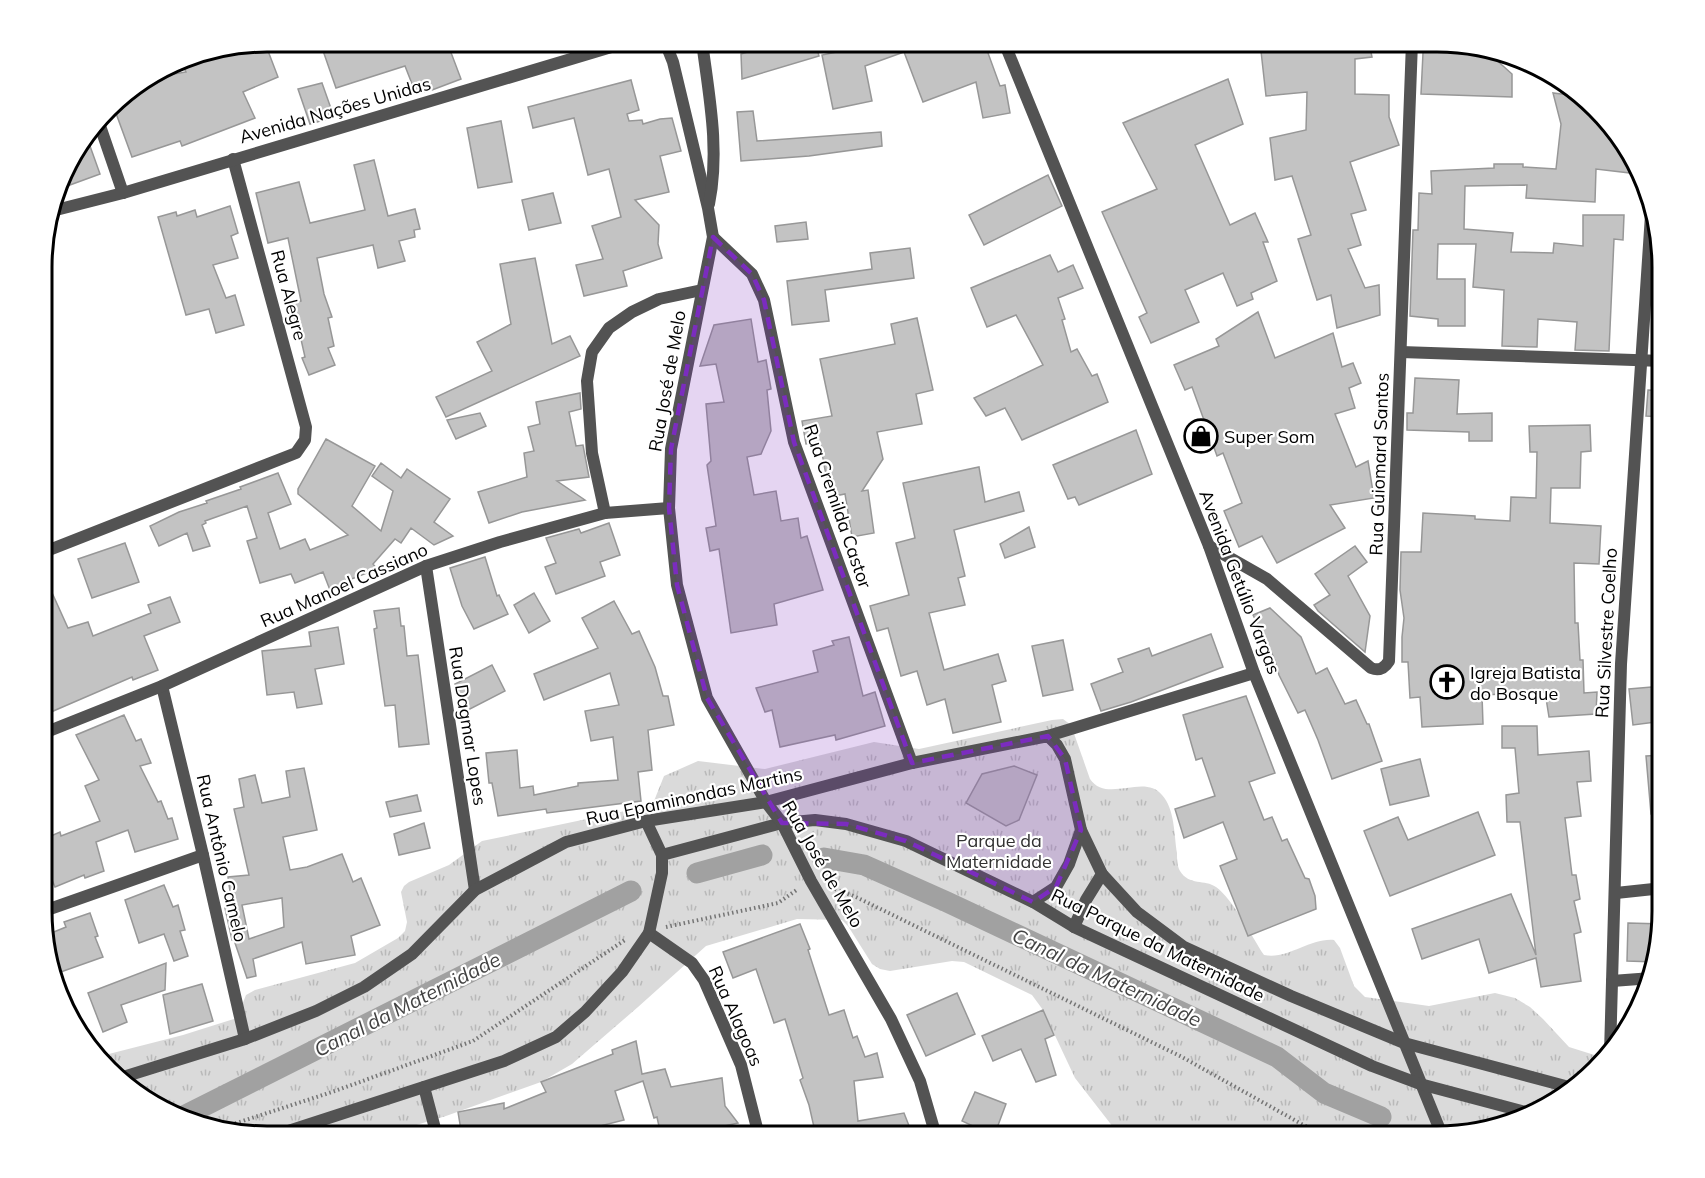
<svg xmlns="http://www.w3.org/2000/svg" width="1705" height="1178" viewBox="0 0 1705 1178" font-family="Mulish,sans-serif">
<defs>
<pattern id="park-tufts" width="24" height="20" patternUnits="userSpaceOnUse" patternTransform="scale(1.5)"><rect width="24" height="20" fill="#dadada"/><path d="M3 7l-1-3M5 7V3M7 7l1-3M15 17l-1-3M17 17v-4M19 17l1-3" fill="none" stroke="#b9b9b9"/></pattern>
</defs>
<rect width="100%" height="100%" fill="#fff"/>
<path fill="url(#park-tufts)" d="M1063,719L1071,725L1090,779C1107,804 1144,773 1162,795C1175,809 1174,835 1177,853C1177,858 1177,866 1180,871C1189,886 1205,879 1216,887C1233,899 1252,937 1264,955C1288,960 1309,938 1334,940L1340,948L1354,986L1365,997L1429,1006L1495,993L1515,998L1530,1007L1543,1019L1569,1047L1604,1058L1538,1113L1438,1136H1120L1075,1078L1043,1010L1032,995L964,962L952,961L890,971L880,969L872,964L848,926L842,920L797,919L706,946L638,1007L572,1064L541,1082L446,1116L380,1136H253L194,1124L130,1090L101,1056L183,1035L237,1018L246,995L255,990L355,963L398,938L405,931L407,922L401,892L404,886L409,882L449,865L482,841L625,811L645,808L654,801L664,776L698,761L765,769L874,742L919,749L1052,720Z"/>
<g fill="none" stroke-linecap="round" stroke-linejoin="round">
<g stroke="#a1a1a1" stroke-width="21">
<polyline points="824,858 864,865 947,902 1277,1057 1324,1093 1381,1117"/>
<polyline points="697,873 762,855"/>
<polyline points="182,1117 631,891"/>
</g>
</g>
<g fill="#c3c3c3" stroke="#979797" stroke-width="1.5" fill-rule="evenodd">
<polygon points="320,42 384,42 386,46 400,42 447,42 461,79 432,90 416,94 405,66 336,88"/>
<polygon points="780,42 815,42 819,56 742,79 741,54"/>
<polygon points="866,42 984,42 1000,86 1005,85 1010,113 983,118 976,82 923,102 904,52 865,66 872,101 833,109 822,55 867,46"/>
<polygon points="1260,42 1299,42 1300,46 1322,42 1369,42 1372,57 1355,59 1355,94 1389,95 1389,117 1399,145 1350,162 1366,210 1351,214 1361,245 1348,249 1365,288 1379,285 1380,315 1337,328 1331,295 1317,300 1298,239 1311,235 1292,176 1275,180 1270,138 1306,130 1307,92 1266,96"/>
<polygon points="1425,42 1452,42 1484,49 1512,74 1512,97 1421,94 1423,53"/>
<polygon points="265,43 278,77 243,92 255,118 182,146 180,141 132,157 113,105 118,98 150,78 186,72 183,66 208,54"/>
<polygon points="1228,79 1243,124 1195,145 1230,225 1255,213 1268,242 1263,242 1277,281 1251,293 1253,299 1237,306 1223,273 1185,290 1199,322 1151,343 1139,317 1147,313 1102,212 1157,189 1123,123"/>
<polygon points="631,80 639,110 627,114 629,121 642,120 643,124 660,119 672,118 681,151 660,156 669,192 635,200 659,225 658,244 662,258 623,271 627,286 584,296 576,265 603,259 592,226 621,217 609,169 588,175 574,118 533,128 528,107"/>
<polygon points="322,83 334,117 310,124 298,89"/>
<polygon points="1569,85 1575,88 1633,155 1639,174 1596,169 1595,202 1526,198 1527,185 1465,186 1464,229 1513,233 1511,252 1553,253 1554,243 1583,246 1583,215 1624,215 1623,240 1614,239 1609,351 1575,350 1577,322 1538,319 1537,347 1502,346 1504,290 1473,287 1476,244 1438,244 1437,279 1465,279 1465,326 1438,326 1438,319 1410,316 1413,230 1418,230 1419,193 1432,194 1431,171 1494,168 1494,164 1523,164 1523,167 1556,169 1561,124 1553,93 1569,95"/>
<polygon points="753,111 757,141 881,132 882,146 809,156 741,161 737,112"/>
<polygon points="501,121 512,182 478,188 467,128"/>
<polygon points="90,146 100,174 59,189 65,167 79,150"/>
<polygon points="374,160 388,216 415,209 420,229 414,230 415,237 399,241 405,261 378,268 373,245 317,258 324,294 332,317 328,318 334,346 328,348 335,365 309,375 302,358 305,357 300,335 290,305 301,301 288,238 268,243 256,193 299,182 310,223 365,210 354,165"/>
<polygon points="1048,175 1062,206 984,245 969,215"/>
<polygon points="553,193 561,223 529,230 522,200"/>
<polygon points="230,206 238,233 231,236 238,258 213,265 226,298 235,295 244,325 216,333 209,309 186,315 158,217 176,212 177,216 195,210 197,217"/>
<polygon points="806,222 808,239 777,242 775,226"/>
<polygon points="910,248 914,278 825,290 829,321 792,325 787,281 872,269 870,253"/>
<polygon points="1050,255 1058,272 1073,265 1083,288 1058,298 1065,319 1062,320 1071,352 1077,349 1092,376 1097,374 1108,402 1022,440 1005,408 986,416 974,398 1043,365 1016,315 987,327 971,288"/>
<polygon points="535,258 552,344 570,336 580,356 446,417 436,397 492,371 477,342 511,324 500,264"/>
<polygon points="1258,312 1275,358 1333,333 1342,367 1353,363 1361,383 1349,388 1355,408 1335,414 1356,467 1368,461 1374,498 1330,505 1345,528 1277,563 1262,536 1239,547 1224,511 1242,503 1223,453 1217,456 1192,387 1185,390 1174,365 1219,346 1216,339"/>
<polygon points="917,318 933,390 916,394 922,424 877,432 883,459 862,491 868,490 874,533 852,537 845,494 830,497 820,442 806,444 802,421 832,416 820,359 895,344 891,324"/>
<polygon points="751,319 758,362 766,360 771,389 767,390 771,431 761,454 747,457 754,495 776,491 781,521 798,518 801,538 807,536 823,590 774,604 777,625 731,633 719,549 710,551 706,528 716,526 707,465 711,461 706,404 724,402 716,364 700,366 714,325"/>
<polygon points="1415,378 1459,380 1457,414 1492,413 1492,441 1469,441 1469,432 1407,430 1407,413 1413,413"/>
<polygon points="1648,390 1663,391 1663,417 1646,416"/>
<polygon points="580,393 581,409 569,412 576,446 583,445 589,477 557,481 585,500 522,512 489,523 478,492 527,477 524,453 534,451 528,427 540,424 536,402"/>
<polygon points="480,413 486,426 456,439 447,420"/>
<polygon points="1590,425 1591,451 1581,452 1580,488 1551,488 1550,523 1601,526 1599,564 1574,563 1575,623 1578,623 1580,660 1583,660 1584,693 1597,692 1596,714 1549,717 1545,692 1482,695 1483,724 1422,727 1420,697 1410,698 1408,662 1402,662 1402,637 1404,618 1400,590 1401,552 1421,552 1423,513 1475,516 1475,519 1510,521 1511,497 1536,498 1537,452 1530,452 1529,426"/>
<polygon points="1136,430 1152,474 1079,505 1075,497 1068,499 1053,465"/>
<polygon points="326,439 375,466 352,506 381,531 393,491 372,476 381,463 401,478 407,469 450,499 434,522 453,536 434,545 411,528 401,543 395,539 373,564 377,569 349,580 350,582 330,590 323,572 295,583 291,574 260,583 247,541 257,538 247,506 205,521 206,523 202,525 210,546 193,551 187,533 159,546 150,526 179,512 207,503 206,501 241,489 240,487 278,473 291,504 268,513 280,549 305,539 310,550 348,535 298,494 298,489"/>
<polygon points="979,467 985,502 1019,492 1024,511 954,530 965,576 958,578 965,605 929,613 944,670 998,654 1006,681 992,685 1001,722 953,733 945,699 927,705 917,671 901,676 888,628 877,631 870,606 909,595 896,543 915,538 903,483"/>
<polygon points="609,523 620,555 600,562 605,576 556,594 545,567 556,563 546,538 579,529 581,533"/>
<polygon points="1029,527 1035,547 1005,558 1000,544"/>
<polygon points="125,543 139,582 92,598 78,559"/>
<polygon points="1355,546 1367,562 1348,576 1370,616 1365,652 1318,611 1314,605 1330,595 1315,574"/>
<polygon points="485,557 497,596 499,595 508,614 474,629 462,606 450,568"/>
<polygon points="44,575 68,628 88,622 93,636 151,613 148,605 170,597 180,622 144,636 158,670 133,680 132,677 44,715"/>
<polygon points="534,593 550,621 529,633 514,605"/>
<polygon points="614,601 632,634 639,631 655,667 663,696 668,696 674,725 648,730 652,770 638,772 641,801 547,813 546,809 498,816 492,783 489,783 486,753 517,750 520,788 533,786 534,795 578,786 578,783 618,780 613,737 591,741 585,711 619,705 610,673 544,700 534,674 598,648 582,618"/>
<polygon points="399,608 401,626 404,626 407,656 418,655 429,744 399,747 395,705 385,706 374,629 377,628 374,611"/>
<polygon points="1270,608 1301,637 1316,674 1327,668 1345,704 1356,700 1367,724 1369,724 1382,761 1332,779 1318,740 1305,710 1298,713 1279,675 1274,658 1253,615"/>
<polygon points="338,627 344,664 315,669 322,704 297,708 294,692 267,695 262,651 311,646 309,632"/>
<polygon points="1211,634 1223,667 1131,702 1101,711 1091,684 1123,672 1118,659 1149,648 1152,656"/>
<polygon points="849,637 863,696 875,692 885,726 836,740 835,735 780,747 772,710 765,712 756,688 818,672 813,651 834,645 832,641"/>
<polygon points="1063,640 1073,690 1043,696 1032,646"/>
<polygon points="492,665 505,691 468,710 455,684"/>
<polygon points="1663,686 1663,721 1633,725 1629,689"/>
<polygon points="1246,696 1275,773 1249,782 1264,820 1272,817 1282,841 1287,839 1305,878 1309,879 1315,896 1316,909 1248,936 1220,866 1237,859 1223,822 1184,838 1175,809 1215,796 1202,758 1196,760 1183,715"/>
<polygon points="124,715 136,741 141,739 151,763 140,766 158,802 161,801 168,819 172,818 178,839 135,852 128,830 96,842 104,871 85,878 84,875 55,887 44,860 44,839 60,832 61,836 100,821 85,786 99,780 76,735"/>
<polygon points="1502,726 1537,726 1538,755 1589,751 1591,781 1577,782 1581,816 1565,818 1572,875 1576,875 1580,899 1574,901 1581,932 1574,934 1581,981 1541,987 1536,958 1489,973 1479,939 1422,959 1412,929 1511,894 1536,955 1520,822 1507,822 1506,795 1519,793 1515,748 1502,748"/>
<polygon points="1663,755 1663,814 1651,814 1646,756"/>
<polygon points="1420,759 1429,796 1390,805 1381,769"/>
<polygon points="1014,766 1037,775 1019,820 1006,826 966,803 982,774"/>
<path d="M304,768L317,830L283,837L290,870L307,867L342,854L353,882L361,878L380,925L351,936L355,955L306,964L302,942L253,959L256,976L247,978L234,940H232L225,908L232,906L228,877L249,875L234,809L244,807L239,779L255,775L262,803L290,797L286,771ZM282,898L284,927L249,939L242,905Z"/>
<polygon points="417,795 421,811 390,817 386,802"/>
<polygon points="1478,812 1495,855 1390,896 1364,831 1398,817 1408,840"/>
<polygon points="424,823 430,848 399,855 394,834"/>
<polygon points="164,885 173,907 178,905 185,930 180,931 188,956 174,961 164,934 139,943 125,900"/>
<polygon points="90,913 98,936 95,937 103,957 55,974 44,936 66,927 64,922"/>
<polygon points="1628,923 1663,924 1655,962 1627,961"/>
<polygon points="800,924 810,949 808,950 829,1015 844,1010 853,1038 857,1036 865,1057 877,1053 883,1077 854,1081 858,1121 904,1113 913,1136 837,1130 842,1136 816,1136 809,1105 800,1080 803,1078 785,1019 774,1023 756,969 733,978 723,952"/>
<polygon points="166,963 165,990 121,1005 127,1022 103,1032 88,993"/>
<polygon points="202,984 213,1021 170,1034 163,995"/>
<polygon points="957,993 975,1034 926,1056 907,1015"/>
<polygon points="1043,1010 1054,1035 1045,1039 1056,1075 1036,1082 1021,1049 993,1061 982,1036"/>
<polygon points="636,1041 642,1074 665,1069 671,1087 722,1078 725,1106 738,1123 702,1131 661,1136 657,1117 654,1118 643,1081 615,1091 624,1120 592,1128 594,1136 462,1136 458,1112 504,1103 504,1109 546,1092 541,1082 613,1054 612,1050"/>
<polygon points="975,1092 1006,1104 994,1136 962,1121"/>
</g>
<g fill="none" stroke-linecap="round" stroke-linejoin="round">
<g stroke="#757575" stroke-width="4" stroke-dasharray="1.5 3" stroke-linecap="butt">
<polyline points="835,889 856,897 1182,1057 1323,1136"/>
<polyline points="666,927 778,903 798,889"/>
<polyline points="218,1129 335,1091 473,1041 625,940"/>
</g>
<g stroke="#535353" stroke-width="12">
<polyline points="99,123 123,193"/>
<polyline points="713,237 752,274 764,300 794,442 912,763"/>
<polyline points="1401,352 1663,361"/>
<polyline points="605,513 592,453 587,381 592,352 609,328 632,312 659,299 702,290"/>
<path d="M1209,546L1267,579L1371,668C1379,671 1384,669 1389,661L1412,42"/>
<polyline points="44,552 296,453 305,440 306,427 233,159"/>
<polyline points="426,566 475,890"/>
<polyline points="162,686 203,855 245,1039"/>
<polyline points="44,733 162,686 426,566 500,542 605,513 669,508"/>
<polyline points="1048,736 1254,673"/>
<polyline points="646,821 662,855"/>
<polyline points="1616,893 1663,888"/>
<polyline points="44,911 203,855"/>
<polyline points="649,933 692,963 704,980 741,1065 759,1136"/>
<polyline points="1612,981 1652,978"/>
<polyline points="1610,1053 1621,664 1651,215"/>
<polyline points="120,1078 245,1039 316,1011 364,987 412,954 475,890 566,842 646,821 766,802"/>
<polyline points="424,1087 437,1136"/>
<polyline points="273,1136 504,1061 556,1037 585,1012 622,972 649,933 662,873 662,855 782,823"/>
</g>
<g stroke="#535353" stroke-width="12">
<polyline points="665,42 673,62 708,208 713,237 671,449 669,508 677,585 707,698 766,802 782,823 811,881 891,1019 920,1081 936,1136"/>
<path d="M702,42C709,96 720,150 709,204"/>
<polyline points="1004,42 1209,546 1254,673 1442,1135"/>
<polyline points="52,211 123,193 628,42"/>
<polyline points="766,802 912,763 1048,736 1057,745 1065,759 1081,830 1102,874 1137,912 1184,947 1291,996 1404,1043 1569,1087"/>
<polyline points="782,823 815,820 846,824 906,841 1033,902 1074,927 1372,1066 1420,1084 1533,1114"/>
<polyline points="1033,902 1056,887 1069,864 1081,830"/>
<polyline points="1074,927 1086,900 1102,874"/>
</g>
</g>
<path fill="#7b2cbf" fill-opacity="0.2" stroke="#7b2cbf" stroke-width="4.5" stroke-dasharray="12 8" stroke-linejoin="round" d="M713,237L752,274L764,300L794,442L912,763L1048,736L1065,759L1081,830L1056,887L1033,902L906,841L846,824L782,823L707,698L677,585L669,508L671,449Z"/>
<defs>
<symbol id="shop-ring" viewBox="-11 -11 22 22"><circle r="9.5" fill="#fff" stroke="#000" stroke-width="1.5"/><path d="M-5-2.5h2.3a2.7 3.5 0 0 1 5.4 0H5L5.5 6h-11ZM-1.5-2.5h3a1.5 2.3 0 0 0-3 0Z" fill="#000"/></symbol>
<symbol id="church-ring" viewBox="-11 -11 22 22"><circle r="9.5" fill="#fff" stroke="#000" stroke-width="1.5"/><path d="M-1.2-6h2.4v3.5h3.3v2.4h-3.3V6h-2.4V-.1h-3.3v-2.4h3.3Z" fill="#000"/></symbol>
</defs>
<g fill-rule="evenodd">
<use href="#shop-ring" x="1182" y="417" width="38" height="38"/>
<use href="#church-ring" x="1428" y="663" width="38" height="38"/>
</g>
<g text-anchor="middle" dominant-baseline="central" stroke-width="4.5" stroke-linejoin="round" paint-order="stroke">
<g font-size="18" fill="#000" stroke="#fff">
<text transform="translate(335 110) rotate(-16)">Avenida Nações Unidas</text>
<text transform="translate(289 295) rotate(75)">Rua Alegre</text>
<text transform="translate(667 381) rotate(-80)">Rua José de Melo</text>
<text transform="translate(1379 464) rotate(-88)">Rua Guiomard Santos</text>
<text transform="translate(838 506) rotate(71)">Rua Cremilda Castor</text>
<text transform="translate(1240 582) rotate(69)">Avenida Getúlio Vargas</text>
<text transform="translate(344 585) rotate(-24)">Rua Manoel Cassiano</text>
<text transform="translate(1606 633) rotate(-87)">Rua Silvestre Coelho</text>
<text transform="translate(468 726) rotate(81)">Rua Dagmar Lopes</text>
<text transform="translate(694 796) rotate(-12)">Rua Epaminondas Martins</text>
<text transform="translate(222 858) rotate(77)">Rua Antônio Camelo</text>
<text transform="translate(823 864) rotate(60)">Rua José de Melo</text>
<text transform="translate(1158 945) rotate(26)">Rua Parque da Maternidade</text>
<text transform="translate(736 1016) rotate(66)">Rua Alagoas</text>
</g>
<g font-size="18" fill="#000" stroke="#fff" text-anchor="start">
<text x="1224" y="436">Super Som</text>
<text x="1470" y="672">Igreja Batista<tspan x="1470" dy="21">do Bosque</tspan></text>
</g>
<g font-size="18" fill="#313131" stroke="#fff">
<text x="999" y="840">Parque da<tspan x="999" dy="21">Maternidade</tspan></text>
</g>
<g font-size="20" font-style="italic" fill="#424242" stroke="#fff">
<text transform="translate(1107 977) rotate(25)">Canal da Maternidade</text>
<text transform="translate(407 1004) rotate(-27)">Canal da Maternidade</text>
</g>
</g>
<path d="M0 0H1705V1178H0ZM267 52H1437A215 215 0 0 1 1652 267V911A215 215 0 0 1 1437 1126H267A215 215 0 0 1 52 911V267A215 215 0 0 1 267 52Z" fill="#fff" fill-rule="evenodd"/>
<path fill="none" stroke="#000" stroke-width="3" d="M267 52H1437A215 215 0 0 1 1652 267V911A215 215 0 0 1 1437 1126H267A215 215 0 0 1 52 911V267A215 215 0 0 1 267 52Z"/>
</svg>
